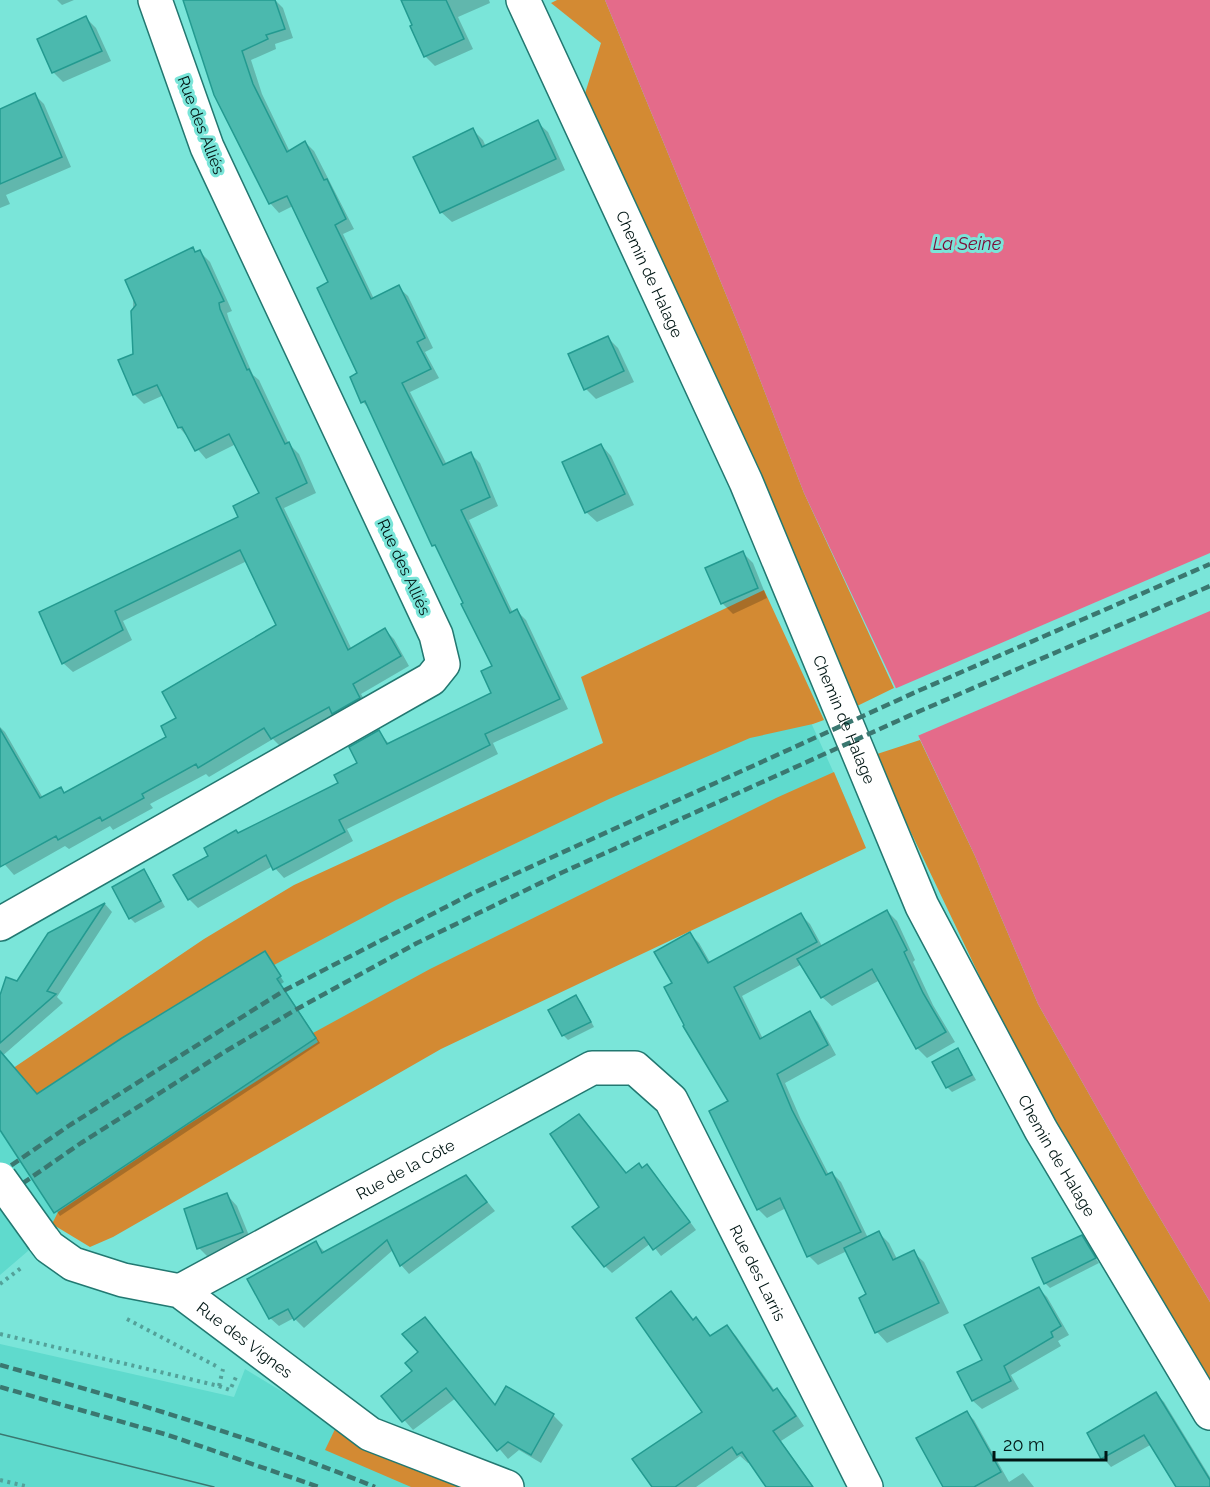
<svg xmlns="http://www.w3.org/2000/svg" width="1210" height="1487" viewBox="0 0 1210 1487" font-family="Raleway,sans-serif">
<rect width="100%" height="100%" fill="#7ae5d9"/>
<g fill="#5fdacd">
<polygon points="794,685 851,811 52,1223 28,1251 0,1275 0,1105"/>
<polygon points="0,1344 234,1397 245,1369 337,1425 468,1487 0,1487"/>
</g>
<g fill="#d38a33">
<polygon points="557,0 605,0 743,336 804,493 894,688 853,708 580,109 601,43 551,3"/>
<polygon points="764,590 824,720 813,724 750,738 609,799 396,900 274,965 0,1118 0,1077 204,939 294,885 603,743 581,677"/>
<polygon points="920,740 975,856 1038,1004 1148,1198 1210,1302 1210,1396 1052,1128 874,755"/>
<polygon points="834,772 866,848 441,1049 113,1237 90,1247 52,1224 58,1212 186,1126 318,1042 313,1033 430,969 776,798"/>
<polygon points="337,1425 467,1487 411,1487 325,1450"/>
</g>
<polygon fill="#e46b8a" points="605,0 1210,0 1210,1302 1148,1198 1038,1004 975,856 804,493 743,336"/>
<polygon fill="#7ae5d9" points="1210,553 1210,611 915,737 892,690"/>
<g fill="#0003">
<polygon points="57,0 74,0 62,5"/>
<polygon points="185,0 275,0 283,8 293,38 275,44 276,49 251,60 262,94 290,152 305,142 314,151 354,229 343,234 374,299 398,287 408,296 433,348 425,352 439,378 410,392 447,465 471,454 480,463 498,506 469,520 513,613 517,611 526,620 568,709 493,743 498,754 347,829 353,841 284,878 273,866 198,908 189,899 210,857 239,835 340,783 359,763 379,732 390,745 493,694 494,666 439,550 434,545 370,410 363,402 359,374 330,283 293,206 279,213 270,203"/>
<polygon points="402,0 489,0 490,3 458,17 473,49 435,66 426,57"/>
<polygon points="86,18 96,28 111,61 63,82 53,72"/>
<polygon points="35,95 44,104 71,167 6,195 10,204 0,208 0,110"/>
<polygon points="537,122 548,132 565,170 452,222 441,212 473,130 483,140 486,147"/>
<polygon points="193,249 197,253 200,252 210,262 232,311 227,313 229,320 253,375 259,380 289,444 299,454 316,493 284,508 352,650 385,630 394,639 409,666 361,694 369,708 282,748 273,739 209,777 206,774 150,804 153,808 113,830 110,826 69,849 65,846 14,875 0,859 0,727 5,732 43,798 61,789 66,794 168,738 178,718 278,626 247,561 123,621 132,640 73,672 63,663 41,613 240,518 261,494 236,444 206,459 179,427 164,395 144,404 134,394 133,295"/>
<polygon points="608,338 618,348 634,382 596,399 586,389"/>
<polygon points="601,445 611,456 634,505 597,522 586,512"/>
<polygon points="743,553 753,563 767,598 733,614 723,604 707,569"/>
<polygon points="144,871 148,876 165,907 135,923 130,918"/>
<polygon points="105,904 112,912 57,997 63,1003 0,1058 0,1000 18,982 49,934"/>
<polygon points="887,911 897,921 915,960 913,962 933,1005 955,1042 927,1058 917,1048 880,980 832,1006 822,997 802,964 742,996 763,1039 810,1013 818,1022 836,1055 785,1083 801,1120 829,1175 832,1173 841,1182 868,1238 879,1233 889,1243 897,1259 913,1252 924,1262 949,1313 887,1343 877,1332 861,1298 868,1295 847,1251 818,1265 809,1256 786,1208 767,1218 758,1209 730,1101 674,984 690,934 699,943 711,964 801,915 810,924 822,946"/>
<polygon points="265,953 284,982 281,984 320,1043 60,1216 0,1127 0,1120"/>
<polygon points="576,997 581,1002 594,1027 568,1040 563,1035"/>
<polygon points="958,1050 962,1055 976,1080 952,1092 947,1087"/>
<polygon points="639,1165 643,1169 647,1166 654,1173 696,1230 661,1256 651,1243 612,1273 605,1266 601,1207 627,1175"/>
<polygon points="466,1176 495,1211 409,1274 401,1265 393,1250 304,1328 294,1318 279,1326 270,1318 316,1243 326,1253"/>
<polygon points="227,1195 237,1206 252,1243 209,1258 199,1248"/>
<polygon points="1081,1237 1099,1263 1050,1288 1045,1283"/>
<polygon points="1038,1288 1047,1297 1069,1335 1058,1341 1061,1346 1011,1375 1019,1389 982,1409 973,1401 959,1373 984,1360"/>
<polygon points="671,1293 694,1321 696,1319 712,1337 727,1327 736,1336 775,1391 777,1390 786,1399 804,1426 781,1441 813,1486 768,1487 751,1462 748,1463 740,1456 696,1487 654,1487 704,1412"/>
<polygon points="434,1328 496,1406 507,1388 554,1416 563,1425 541,1463 519,1450 508,1459 456,1398 413,1430 383,1396 414,1372 420,1353"/>
<polygon points="1156,1394 1164,1402 1210,1477 1210,1487 1177,1487 1152,1444 1111,1467 1103,1458 1089,1434"/>
<polygon points="967,1413 974,1420 1009,1482 1023,1473 1034,1487 945,1487"/>
</g>
<g fill="#4bb9ae" stroke="#239a90" stroke-width="1.5">
<polygon points="183,0 275,0 285,29 266,35 268,39 242,51 253,84 287,152 305,141 324,180 327,179 346,219 335,225 371,299 399,285 425,338 417,342 431,369 402,383 443,465 471,452 490,497 461,510 510,613 517,609 560,699 485,734 490,745 339,820 345,832 273,870 266,855 188,900 173,875 208,856 204,848 236,830 238,833 338,783 334,775 357,763 349,747 379,730 387,744 491,693 481,671 492,666 461,604 463,603 435,545 432,546 365,401 361,403 350,377 357,373 317,288 328,282 287,196 269,204 214,95"/>
<polygon points="401,0 446,0 464,39 424,57 410,26 412,25"/>
<polygon points="86,16 102,51 52,73 37,39"/>
<polygon points="35,93 62,157 0,184 0,109"/>
<polygon points="538,120 556,159 440,213 413,157 473,128 482,147"/>
<polygon points="193,247 195,252 200,250 224,301 219,303 220,309 247,370 249,369 285,444 289,442 307,483 276,498 348,650 385,628 401,656 353,684 360,698 332,714 329,707 271,739 264,728 198,768 196,764 142,794 144,798 102,821 100,817 58,840 56,836 0,867 0,729 40,798 61,787 64,793 166,737 161,726 176,718 162,692 276,625 240,550 115,611 123,630 62,664 39,612 238,517 233,506 259,493 229,434 195,451 182,427 178,428 157,385 133,395 118,360 133,354 131,311 136,305 125,280"/>
<polygon points="608,336 624,371 584,390 568,354"/>
<polygon points="601,444 625,494 585,513 562,462"/>
<polygon points="743,551 758,588 721,604 705,568"/>
<polygon points="144,869 161,901 129,919 112,887"/>
<polygon points="105,903 47,991 56,994 0,1043 0,995 6,977 17,981 48,933"/>
<polygon points="887,910 907,950 904,952 923,993 946,1032 916,1049 872,969 821,998 797,959"/>
<polygon points="801,913 817,942 734,987 760,1039 810,1011 828,1045 777,1074 792,1110 826,1175 832,1172 861,1232 807,1257 780,1198 757,1210 709,1111 728,1101 683,1026 684,1025 664,987 672,983 654,952 690,932 708,963"/>
<polygon points="265,951 281,976 277,979 316,1038 54,1213 0,1130 0,1051 37,1094 122,1038"/>
<polygon points="576,995 591,1022 562,1036 548,1010"/>
<polygon points="958,1048 972,1075 946,1088 932,1062"/>
<polygon points="579,1114 626,1173 639,1163 642,1168 647,1164 690,1222 653,1250 644,1237 604,1267 572,1227 599,1207 550,1134"/>
<polygon points="466,1175 487,1202 423,1249 400,1266 387,1240 294,1320 288,1309 269,1319 247,1279 316,1241 322,1253"/>
<polygon points="227,1193 243,1232 197,1249 184,1209"/>
<polygon points="879,1231 893,1260 914,1250 939,1303 875,1333 859,1298 866,1294 844,1248"/>
<polygon points="1082,1235 1096,1258 1044,1284 1032,1258"/>
<polygon points="1039,1287 1061,1326 1051,1332 1053,1337 1004,1366 1011,1381 972,1401 957,1372 982,1360 964,1325"/>
<polygon points="671,1291 693,1320 696,1317 710,1336 727,1325 773,1391 777,1388 796,1416 773,1431 813,1487 766,1487 742,1452 737,1455 732,1447 675,1487 652,1487 632,1459 702,1412 636,1318"/>
<polygon points="425,1317 495,1405 506,1386 554,1414 531,1455 508,1442 497,1451 446,1388 402,1422 381,1396 412,1371 405,1363 418,1352 402,1334"/>
<polygon points="1156,1392 1210,1480 1210,1487 1176,1487 1144,1435 1101,1459 1087,1433"/>
<polygon points="967,1411 1001,1472 974,1487 943,1487 916,1438"/>
</g>
<g fill="none" stroke-linecap="round" stroke-linejoin="round">
<defs>
<g id="minor">
<path id="s1" d="M523,0L746,482L922,906L1041,1130L1210,1413"/>
<polyline points="0,924 431,679 443,664 436,635 207,147 155,0"/>
<path id="s2" d="M43,1239L49,1247L73,1264L123,1280L180,1291L370,1434L507,1487"/>
<path id="s3" d="M180,1291L592,1068H635L671,1100L866,1487"/>
</g>
</defs>
<use href="#minor" stroke="#227871" stroke-width="36"/>
<g stroke="#53a199" stroke-width="4" stroke-dasharray="3 4.5" stroke-linecap="butt">
<polyline points="0,1284 21,1268"/>
<polyline points="127,1319 216,1366"/>
<polyline points="0,1334 219,1386 223,1369"/>
<polyline points="219,1386 230,1390 236,1377"/>
<polyline points="0,1480 29,1487"/>
</g>
<use href="#minor" stroke="#fff" stroke-width="33"/>
<polyline stroke="#3a7770" stroke-width="1.5" points="0,1434 214,1487"/>
<g stroke="#3a7770" stroke-width="4.5" stroke-dasharray="9 4.5" stroke-linecap="butt">
<polyline points="0,1173 70,1125 285,990 473,893 918,691 1210,564"/>
<polyline points="0,1199 81,1143 226,1051 297,1009 417,943 561,873 913,714 1210,586"/>
<path d="M0,1365C127,1400 253,1437 375,1487"/>
<polyline points="0,1387 168,1435 319,1487"/>
</g>
<defs>
<polyline id="minor-bridge" points="0,1179 43,1239"/>
</defs>
<use href="#minor-bridge" stroke="#227871" stroke-width="36" stroke-linecap="butt"/>
<use href="#minor-bridge" stroke="#fff" stroke-width="33"/>
</g>
<g text-anchor="middle" dominant-baseline="central" stroke-width="6" stroke-linejoin="round" paint-order="stroke">
<g font-size="16" fill="#011614" stroke="#7ae5d9">
<text transform="translate(201 125) rotate(69)">Rue des Alliés</text>
<text stroke="none"><textPath href="#s1" startOffset="302">Chemin de Halage</textPath></text>
<text transform="translate(404 567) rotate(65)">Rue des Alliés</text>
<text stroke="none"><textPath href="#s1" startOffset="788">Chemin de Halage</textPath></text>
<text stroke="none"><textPath href="#s1" startOffset="1274">Chemin de Halage</textPath></text>
<text stroke="none"><textPath href="#s3" startOffset="256">Rue de la Côte</textPath></text>
<text stroke="none"><textPath href="#s3" startOffset="753">Rue des Larris</textPath></text>
<text stroke="none"><textPath href="#s2" startOffset="231">Rue des Vignes</textPath></text>
</g>
<g font-size="18" font-style="italic" fill="#7d0b37" stroke="#7ae5d9">
<text x="967" y="243">La Seine</text>
</g>
</g>
<path d="M994 1451v9h112v-9" fill="none" stroke="#011614" stroke-width="3"/>
<text x="1003" y="1451" font-size="18" fill="#011614" stroke="#7ae5d9" stroke-width="4.5" paint-order="stroke">20 m</text>
</svg>
